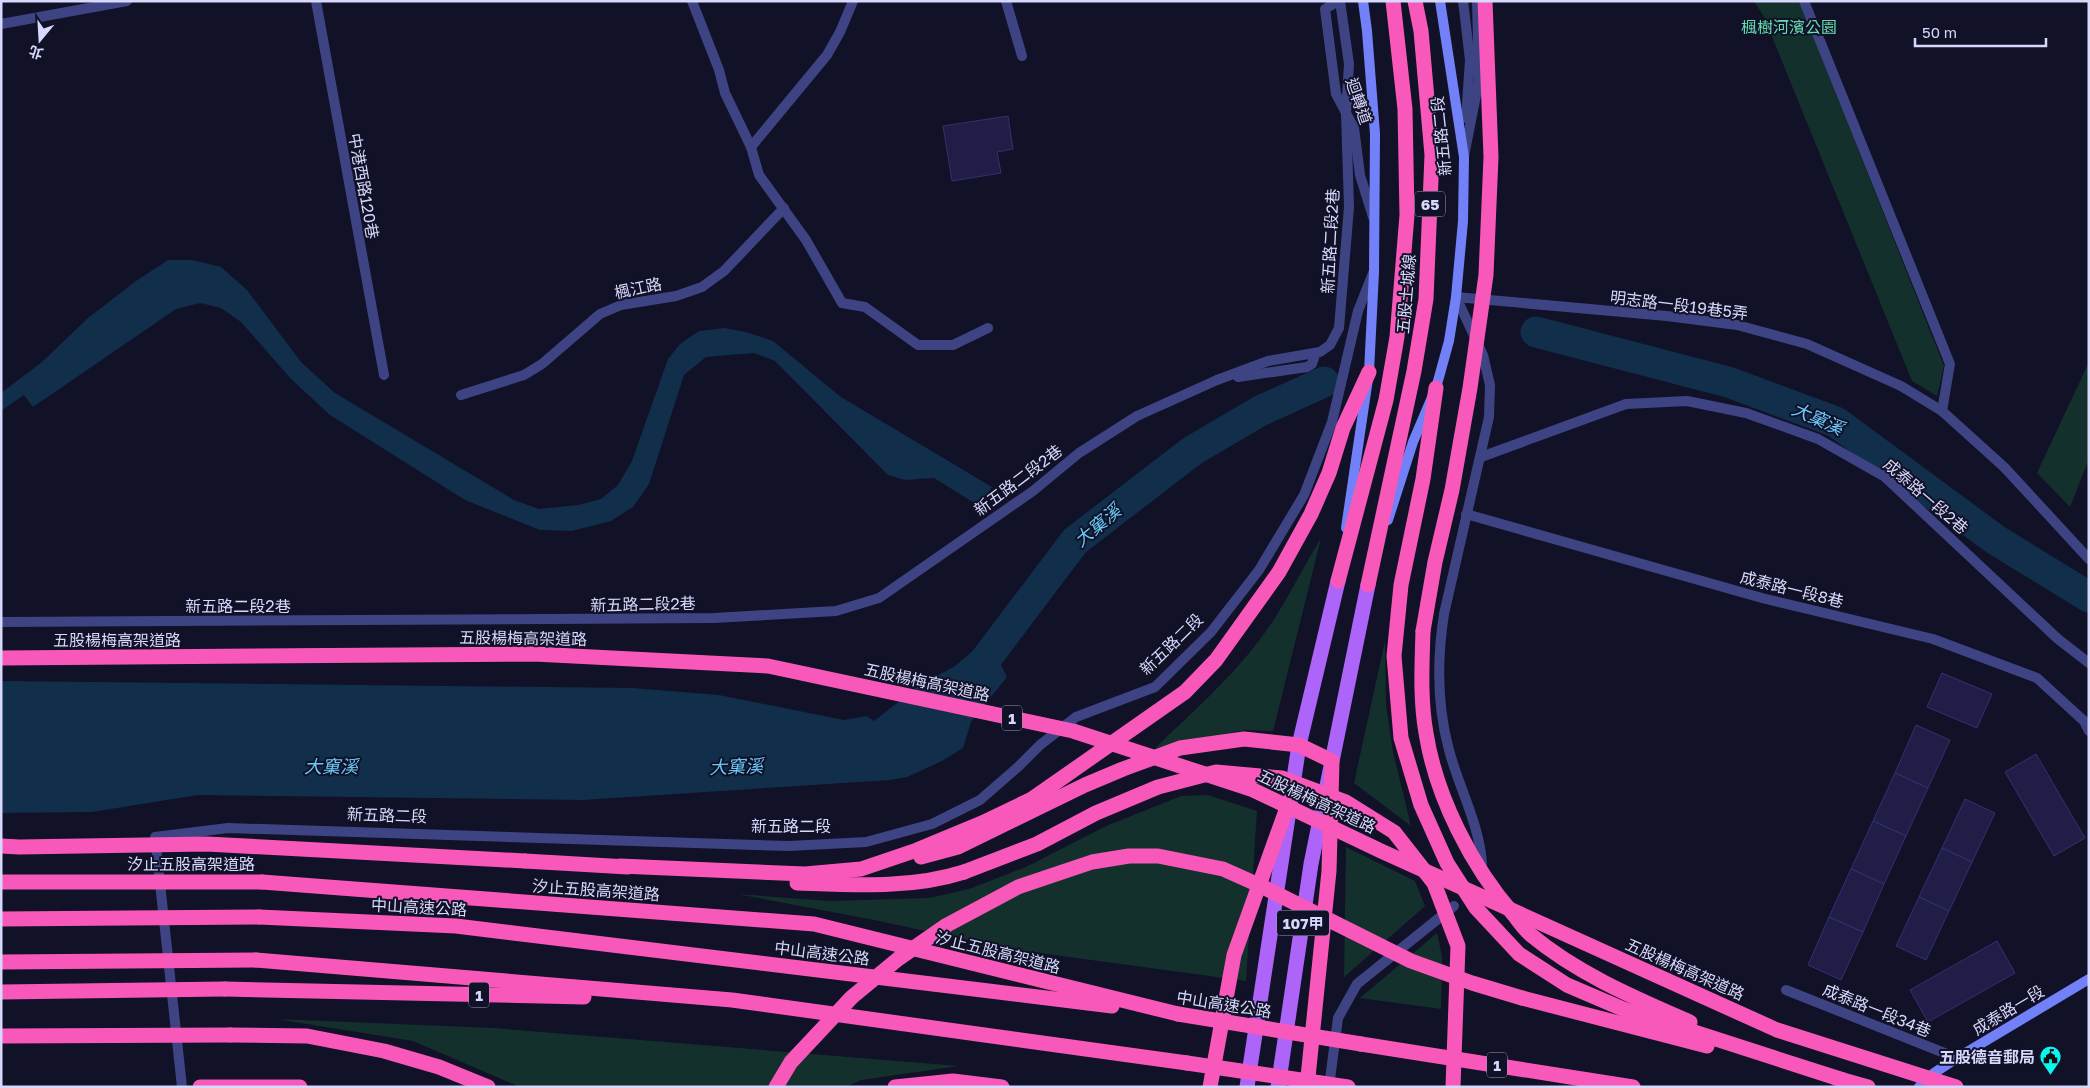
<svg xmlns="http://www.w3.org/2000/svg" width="2090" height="1088" viewBox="0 0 2090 1088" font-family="'Golos Text','Noto Sans TC',sans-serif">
<rect width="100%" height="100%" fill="#111127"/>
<g fill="#14302c">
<polygon points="1754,1 1799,1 1944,366 1937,396 1912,381 1764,17"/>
<polygon points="2089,362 2089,459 2070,507 2037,473"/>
<path d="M1321,538L1273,731L1245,730L1155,748C1197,708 1243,668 1275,618C1291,592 1305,564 1321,538Z"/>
<polygon points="1385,641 1386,705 1393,752 1411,826 1354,783"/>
<polygon points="1208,795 1257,811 1246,981 1010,949 874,920 737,894 830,901 929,898 969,889 1026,867 1106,826 1181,796"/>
<polygon points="1346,847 1415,881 1425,906 1344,977"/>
<polygon points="1437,933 1442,956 1441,1009 1360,998"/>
<polygon points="276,1019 494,1028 959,1066 861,1080 846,1087 520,1087 413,1041"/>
</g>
<g fill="#112e4a">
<polygon points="168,260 192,260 221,267 247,290 301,362 335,393 514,500 539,509 578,505 601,499 618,485 632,461 668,359 680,344 699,331 724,328 746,332 773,341 841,397 992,487 979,506 934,478 905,480 888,475 775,361 754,353 706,357 684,375 649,484 633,507 611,521 572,531 540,530 465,500 330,415 291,379 241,322 221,308 200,303 176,309 33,407 24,395 1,411 1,393 42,362 88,318 136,281"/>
<polygon points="975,649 993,649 1007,677 971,722 963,748 942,761 907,777 890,780 583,800 198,795 92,812 1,813 1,681 633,688 719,695 844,720 867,716 874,721 920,685 955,666"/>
</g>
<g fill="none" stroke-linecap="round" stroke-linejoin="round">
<g stroke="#112e4a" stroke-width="31">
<polyline points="1536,332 1728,382 1836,422 1996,540 2089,597"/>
<polyline points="967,684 1075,541 1192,451 1260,411 1324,382"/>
</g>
</g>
<g fill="#201d47" stroke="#353072">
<polygon points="1008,116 1013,149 997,152 1001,173 952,181 943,126"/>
<polygon points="1942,673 1992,694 1977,728 1927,707"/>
<polygon points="1916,725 1950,740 1928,788 1895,773"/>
<polygon points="2036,754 2085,838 2054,856 2005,772"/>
<polygon points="1895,773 1928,788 1906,836 1873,821"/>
<polygon points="1965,799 1995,813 1972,862 1942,848"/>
<polygon points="1873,821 1906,836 1884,884 1851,869"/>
<polygon points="1942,848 1972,862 1949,911 1919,897"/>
<polygon points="1851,869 1884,884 1863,932 1829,917"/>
<polygon points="1919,897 1949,911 1926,960 1896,946"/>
<polygon points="1829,917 1863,932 1841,980 1808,965"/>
<polygon points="1997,941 2015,973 1928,1022 1910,990"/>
</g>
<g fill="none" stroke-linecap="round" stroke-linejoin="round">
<g stroke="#3e4483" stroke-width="10">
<polyline points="316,1 384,375"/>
<polyline points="692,1 719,70 725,93 751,147 759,175 806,240 842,303 865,307 918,345 953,345 988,328"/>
<polyline points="1006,1 1022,56"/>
<polyline points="1338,1 1325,9 1336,94 1354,128 1360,175 1373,217"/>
<polyline points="1463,1 1470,60 1466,118"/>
<polyline points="1804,1 1950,364 1942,411"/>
<polyline points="1,24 127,1"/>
<polyline points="751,147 827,55 840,32 853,1"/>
<polyline points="1464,156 1479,80 1477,1"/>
<polyline points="1238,377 1307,367 1312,364 1314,358 1310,355"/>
<polyline points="1217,380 1268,361 1320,352 1330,345 1339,328 1349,207 1346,114 1349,64 1340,1"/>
<polyline points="461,395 524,375 542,364 600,314 621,305 676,296 702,287 724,271 784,208"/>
<polyline points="1481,457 1626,404 1687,401 1746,413 1818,439 1885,477 2058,639 2089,663"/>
<polyline points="1466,514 1762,598 1933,639 2037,678 2084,721 2089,731"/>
<path d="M1482,863C1479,823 1459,788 1449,750C1437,706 1437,659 1444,614L1489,417L1490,385L1483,355L1456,297L1667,316L1737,325L1807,344L1901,386L1942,411L2004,467L2089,559"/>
<polyline points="1786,990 1957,1058"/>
<polyline points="182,1087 155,837 228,828 789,846 866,842 932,824 980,800 1018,767 1040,745 1076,717 1155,687 1211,632 1259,570 1304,495 1332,422 1358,311 1373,273"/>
<polyline points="1329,1087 1338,1018 1357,984 1454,906"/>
</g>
<polyline stroke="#3e4483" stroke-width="10" points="1,622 714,618 836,611 879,598 1033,491 1079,453 1137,416 1217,380"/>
<g stroke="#7381f9" stroke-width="10">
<polyline points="1388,520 1413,442 1436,388 1449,341 1456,297 1463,221 1464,157 1440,1"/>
<polyline points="1346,528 1369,372 1374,272 1375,134 1367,31 1363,1"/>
<polyline points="1919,1087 1934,1073 1957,1058 2089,979"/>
</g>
<g stroke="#ad64f8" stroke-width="15">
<polyline points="1247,1087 1299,745 1338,581"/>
<polyline points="1278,1087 1311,864 1368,585"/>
</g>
<g stroke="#f858ba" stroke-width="15">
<polyline points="1436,388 1423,479 1401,585 1394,656 1401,738 1421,805 1447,863 1476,908 1519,954 1567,985 1623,1009 1843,1080"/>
<polyline points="1338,581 1386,400 1397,337 1407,215 1405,109 1393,1"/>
<polyline points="1368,585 1414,371 1426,299 1432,155 1421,31 1415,1"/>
<path d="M1423,631C1422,665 1420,699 1426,733C1436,797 1472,867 1514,915C1519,922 1525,930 1531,935C1578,974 1635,998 1690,1022"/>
<polyline points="921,857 958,847 1085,785 1123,769 1180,748 1244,739 1299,745 1332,761 1329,871 1307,1087"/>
<polyline points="525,861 628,867"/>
<polyline points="620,866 805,874 861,869 917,850 982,823 1032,799 1185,692 1216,660 1279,572 1311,514 1329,473 1343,428 1369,372"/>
<polyline points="262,882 814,924 1178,1014"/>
<path d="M797,883C853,885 911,889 964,872"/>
<polyline points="259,917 456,926 1112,1006"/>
<polyline points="256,960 732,1000 1187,1063"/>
<polyline points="225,989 584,997"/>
<polyline points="1522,998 1707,1046"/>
<polyline points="230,1035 307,1036 384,1051 439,1067 488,1087"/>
<polyline points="1361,1044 1633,1087"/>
<polyline points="1836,1078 1868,1087"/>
<polyline points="200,1087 300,1087"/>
<polyline points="895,1087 953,1081 1002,1087"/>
<polyline points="1210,1087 1234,955 1289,802"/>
</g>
<g stroke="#f858ba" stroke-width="15">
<polyline points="1423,631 1435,562 1452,490 1470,388 1486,275 1491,157 1485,1"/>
<polyline points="1,658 534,654 768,666 1073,731 1251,789 1381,851 1777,1030 1956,1087"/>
<polyline points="1,846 19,847 207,844 525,861"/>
<polyline points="964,872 1037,844 1096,813 1158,787 1216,772 1282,778 1346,802 1394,832 1434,883 1458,946 1453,1087"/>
<polyline points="1,882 262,882"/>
<polyline points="1,919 259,917"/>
<polyline points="1,962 256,960"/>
<polyline points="1,992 225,989"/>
<polyline points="1178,1014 1361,1044"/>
<polyline points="1,1036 230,1035"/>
<polyline points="1187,1063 1348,1087"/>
<polyline points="776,1087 791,1062 852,997 898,959 947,925 1018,887 1092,862 1129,856 1158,856 1223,869 1261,886 1411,961 1472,983 1522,998"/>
</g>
</g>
<defs>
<symbol id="civic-pin" viewBox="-11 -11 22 30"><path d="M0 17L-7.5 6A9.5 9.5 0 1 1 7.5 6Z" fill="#0cf5ee" stroke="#111127"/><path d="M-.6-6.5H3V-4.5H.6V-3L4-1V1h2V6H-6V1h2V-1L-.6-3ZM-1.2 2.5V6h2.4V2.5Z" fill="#111"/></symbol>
</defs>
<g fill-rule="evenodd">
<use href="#civic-pin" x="2038" y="1044" width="25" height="34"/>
</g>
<g text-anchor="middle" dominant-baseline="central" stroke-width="4" stroke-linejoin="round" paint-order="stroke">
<g fill="#111127" stroke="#9c9cbd" stroke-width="1">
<rect x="1415" y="191.5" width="30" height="25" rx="4"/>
<rect x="1002" y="705.5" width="20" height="25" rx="4"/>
<rect x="1277" y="910.5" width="52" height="25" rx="4"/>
<rect x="469" y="982.5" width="20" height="25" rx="4"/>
<rect x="1487" y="1052.5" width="20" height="25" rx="4"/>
</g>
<g font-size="15" font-weight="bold" fill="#d8d8fd">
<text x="1430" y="204">65</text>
<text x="1012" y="718">1</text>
<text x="1303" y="923">107甲</text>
<text x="479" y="995">1</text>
<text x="1497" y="1065">1</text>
</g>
<g font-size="16" fill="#66dbaf" stroke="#111127">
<text x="1789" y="27">楓樹河濱公園</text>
</g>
<g font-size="16" fill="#d8d8fd" stroke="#111127">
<text transform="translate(1359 101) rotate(71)">迴轉道</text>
<text transform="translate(1441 136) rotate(-96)">新五路二段</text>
<text transform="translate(364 186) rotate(80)">中港西路120巷</text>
<text transform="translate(1330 241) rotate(-87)">新五路二段2巷</text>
<text transform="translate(638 288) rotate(-12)">楓江路</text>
<text transform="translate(1406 294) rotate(-85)">五股土城線</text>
<text transform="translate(1679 305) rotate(7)">明志路一段19巷5弄</text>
<text transform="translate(1018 480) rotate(-37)">新五路二段2巷</text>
<text transform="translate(1926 496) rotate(41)">成泰路一段2巷</text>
<text transform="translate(1792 589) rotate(14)">成泰路一段8巷</text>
<text transform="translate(643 604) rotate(-1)">新五路二段2巷</text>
<text x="238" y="606">新五路二段2巷</text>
<text transform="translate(523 638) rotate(1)">五股楊梅高架道路</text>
<text x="117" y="640">五股楊梅高架道路</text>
<text transform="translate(1171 644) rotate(-44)">新五路二段</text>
<text transform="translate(927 682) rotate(12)">五股楊梅高架道路</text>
<text transform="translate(1317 801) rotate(25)">五股楊梅高架道路</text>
<text transform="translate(387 815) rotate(2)">新五路二段</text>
<text x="791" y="826">新五路二段</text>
<text x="191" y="864">汐止五股高架道路</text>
<text transform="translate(596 890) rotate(4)">汐止五股高架道路</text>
<text transform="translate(419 907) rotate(3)">中山高速公路</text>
<text transform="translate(998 952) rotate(14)">汐止五股高架道路</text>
<text transform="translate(822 953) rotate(7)">中山高速公路</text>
<text transform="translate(1685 969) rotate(24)">五股楊梅高架道路</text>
<text transform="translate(1224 1004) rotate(9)">中山高速公路</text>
<text transform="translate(1877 1010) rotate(22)">成泰路一段34巷</text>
<text transform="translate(2008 1010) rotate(-31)">成泰路一段</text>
</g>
<g font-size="16" font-weight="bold" fill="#d8d8fd" stroke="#111127" text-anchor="end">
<text x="2035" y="1057">五股德音郵局</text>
</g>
<g font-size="18" font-style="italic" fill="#6ac9f9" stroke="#111127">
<text transform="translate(1818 418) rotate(24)">大窠溪</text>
<text transform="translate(1097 525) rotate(-40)">大窠溪</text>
<text x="331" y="766">大窠溪</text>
<text transform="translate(736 766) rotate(-2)">大窠溪</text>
</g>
</g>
<rect width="2090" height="1088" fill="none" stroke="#d8d8fd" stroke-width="5"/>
<g transform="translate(40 40) rotate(198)" stroke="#111127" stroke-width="4" paint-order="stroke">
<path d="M0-4L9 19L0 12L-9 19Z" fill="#d8d8fd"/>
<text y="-8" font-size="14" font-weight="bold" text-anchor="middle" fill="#d8d8fd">北</text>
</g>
<path d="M1915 38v8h131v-8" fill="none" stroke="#d8d8fd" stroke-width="2.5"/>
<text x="1922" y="38" font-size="15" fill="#d8d8fd" stroke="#111127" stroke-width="4" paint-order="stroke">50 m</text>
</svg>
